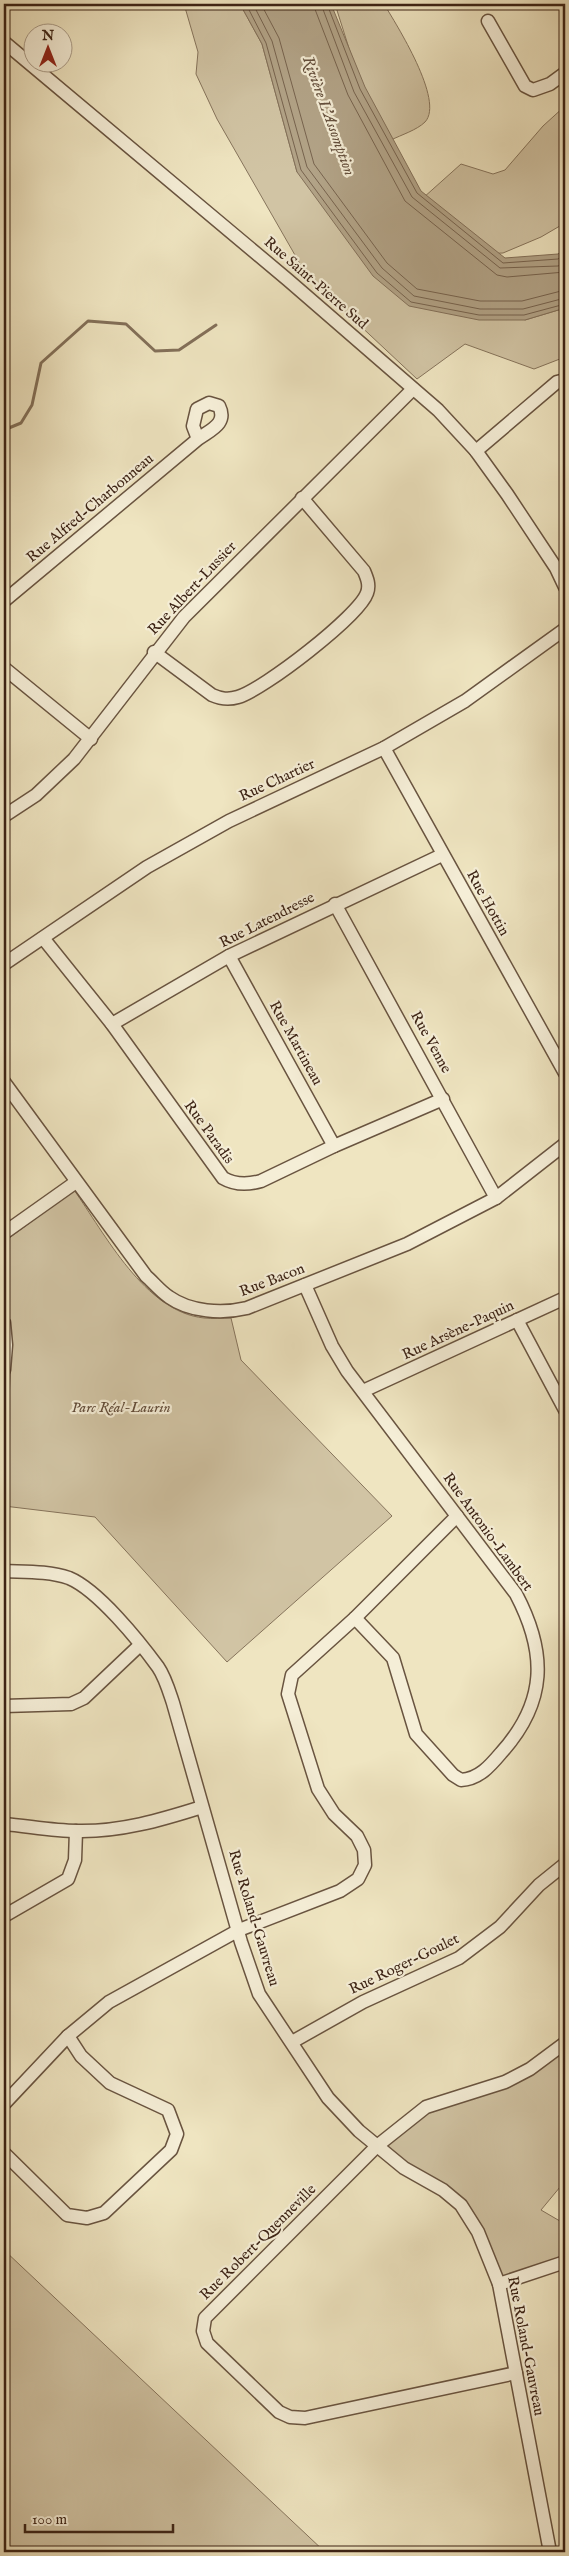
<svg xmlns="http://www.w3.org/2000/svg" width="569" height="2556" viewBox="0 0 569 2556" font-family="'IM FELL English',serif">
<rect width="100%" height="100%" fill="#efe5c1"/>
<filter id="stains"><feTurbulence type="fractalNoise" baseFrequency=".004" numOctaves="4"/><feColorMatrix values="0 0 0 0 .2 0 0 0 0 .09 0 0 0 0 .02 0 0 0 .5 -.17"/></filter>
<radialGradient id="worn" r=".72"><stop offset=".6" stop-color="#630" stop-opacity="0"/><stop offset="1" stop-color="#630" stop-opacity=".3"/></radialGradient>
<g fill="#d1c4a4" stroke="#86745c">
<polygon points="184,4 240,4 262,44 297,172 525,320 565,308 565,357 534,369 465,344 417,379 307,276 217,119 196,74 198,52"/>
<path d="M335,4H384C396,24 445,101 425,122C417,130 401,135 391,140L359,80Z"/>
<polygon points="565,106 565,223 541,237 503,253 476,254 423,198 461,164 493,174 505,170 543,126"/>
<path d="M74,1190C105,1234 145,1312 204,1318C213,1319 222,1318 231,1318L241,1360L392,1516L227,1662L95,1517L4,1506L11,1357L10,1327L4,1302V1242Z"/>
<polygon points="565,2043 565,2181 541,2210 565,2224 565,2262 499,2284 470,2217 377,2146 426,2107 505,2082"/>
<polygon points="4,2250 325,2552 4,2552"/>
</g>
<polygon fill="#b2a387" stroke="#837059" points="240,4 331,4 365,87 421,191 505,258 558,254 565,248 565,308 525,320 479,320 409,306 373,276 297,172 262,44"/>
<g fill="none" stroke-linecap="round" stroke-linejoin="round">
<g stroke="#77634e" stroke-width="1">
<polyline points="246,4 266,43 301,170 377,273 411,302 479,315 524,315 565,304"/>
<polyline points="253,4 272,41 307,167 382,268 414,296 480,309 523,309 565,298"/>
<polyline points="261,4 279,38 314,164 387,263 417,289 480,301 522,301 565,290"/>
<polyline points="313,4 348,95 405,201 497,275 507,277 565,272"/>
<polyline points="321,4 354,92 412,197 500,268 558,266 565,263"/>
<polyline points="327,4 360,89 417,193 503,263 558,259 565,254"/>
</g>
<polyline stroke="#837059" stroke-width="3" points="4,430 21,423 32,405 41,363 88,321 126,324 155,351 179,350 216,325"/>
<defs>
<g id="minor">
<polyline points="488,21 525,86 533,90 550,84 565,73"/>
<polyline points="4,42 288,280 438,410 476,451 507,494 556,568 565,587"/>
<polyline points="476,451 557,382 565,380"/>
<path d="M4,601L198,439C210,430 228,424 219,406L209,403L197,409L193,426L198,439"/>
<path d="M154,652L212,695C221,699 228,700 238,697C263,690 359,616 367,593C370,585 367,578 364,571L302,498"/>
<polyline points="4,668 91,739"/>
<polyline points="384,748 565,1073"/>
<polyline points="4,816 36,795 74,759 184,617 413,389"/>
<polyline points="335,904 496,1198"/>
<path d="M43,938L112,1024L223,1178C235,1185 247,1185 261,1181L334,1146L443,1099"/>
<polyline points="229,956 334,1146"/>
<polyline points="4,964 147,867 229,821 384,748 465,701 565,629"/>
<polyline points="112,1024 229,956 442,855"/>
<path d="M4,1082L146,1276C153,1282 160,1291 169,1297C190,1312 222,1314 247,1308L407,1244L496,1198L565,1144"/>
<polyline points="4,1233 76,1182"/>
<path d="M305,1285L332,1346L347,1371L516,1594C547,1653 547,1702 501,1753C490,1766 479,1779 461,1780L453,1775L416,1734L393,1658L355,1618"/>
<polyline points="517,1320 565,1410"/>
<polyline points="4,1323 6,1345 4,1370"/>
<polyline points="363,1391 565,1298"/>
<path d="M4,1571C24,1572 49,1571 69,1578C98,1590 139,1641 158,1667C165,1677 169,1691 173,1703L241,1942L259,1994L328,2098L359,2131L404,2168L443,2190L461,2205L478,2232L499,2284L550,2552"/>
<polyline points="4,1706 71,1704 84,1698 140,1645"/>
<path d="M4,1824C28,1826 53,1831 77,1831C120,1832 161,1820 202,1807"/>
<polyline points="4,1916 68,1879 75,1860 76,1831"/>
<polyline points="292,2042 363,2002 459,1958 500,1927 539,1885 565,1864"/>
<polyline points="4,2104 68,2036 109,2002 239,1930 340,1891 358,1879 365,1865 364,1850 357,1836 334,1814 318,1789 288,1694 292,1675 355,1618 457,1516"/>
<polyline points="4,2153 67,2215 87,2218 104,2213 171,2150 177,2134 168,2110 110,2083 81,2056 68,2036"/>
<polyline points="499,2284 565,2262"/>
<polyline points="516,2373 305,2418 290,2417 279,2412 207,2343 203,2331 205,2318 377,2146 426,2107 505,2082 530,2069 565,2043"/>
</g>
</defs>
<use href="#minor" stroke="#695440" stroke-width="15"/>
<use href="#minor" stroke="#f5eed7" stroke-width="12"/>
</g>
<g text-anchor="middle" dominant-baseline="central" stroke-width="4.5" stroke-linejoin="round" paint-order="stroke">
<g font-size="15" fill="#3c2315" stroke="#f5eed7">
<text transform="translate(316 283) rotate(41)">Rue Saint-Pierre Sud</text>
<text transform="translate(90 508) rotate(-40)">Rue Alfred-Charbonneau</text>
<text transform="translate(192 588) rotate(-47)">Rue Albert-Lussier</text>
<text transform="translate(277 780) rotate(-25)">Rue Chartier</text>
<text transform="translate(488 903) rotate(61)">Rue Hottin</text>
<text transform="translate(267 920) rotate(-27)">Rue Latendresse</text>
<text transform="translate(431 1042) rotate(61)">Rue Venne</text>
<text transform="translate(296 1043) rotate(61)">Rue Martineau</text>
<text transform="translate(209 1132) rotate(54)">Rue Paradis</text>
<text transform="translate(272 1280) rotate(-21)">Rue Bacon</text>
<text transform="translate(458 1330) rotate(-25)">Rue Arsène-Paquin</text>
<text transform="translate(488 1532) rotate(54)">Rue Antonio-Lambert</text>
<text transform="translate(254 1918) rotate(73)">Rue Roland-Gauvreau</text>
<text transform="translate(404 1964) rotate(-26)">Rue Roger-Goulet</text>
<text transform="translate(258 2242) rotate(-45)">Rue Robert-Quenneville</text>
<text transform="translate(526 2346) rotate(79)">Rue Roland-Gauvreau</text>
</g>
<g font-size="15" font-style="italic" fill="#614b39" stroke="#f5eed7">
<text x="121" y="1407">Parc Réal-Laurin</text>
</g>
<g font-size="16" font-style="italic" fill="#65503d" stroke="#f5eed7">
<text transform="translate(328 116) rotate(70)">Rivière L'Assomption</text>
</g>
</g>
<rect width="569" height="2556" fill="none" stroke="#efe5c1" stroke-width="20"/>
<rect x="5" y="5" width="559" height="2546" fill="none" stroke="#3c2315" stroke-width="2.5"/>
<rect x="10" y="10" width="549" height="2536" fill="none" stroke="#3c2315"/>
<g transform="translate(48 48)"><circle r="24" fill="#f5eed7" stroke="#ab9d89"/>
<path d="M0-4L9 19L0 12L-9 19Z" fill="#8f2418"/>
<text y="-8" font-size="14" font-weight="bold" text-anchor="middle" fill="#3c2315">N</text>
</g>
<path d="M25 2524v8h148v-8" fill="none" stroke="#3c2315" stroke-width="2.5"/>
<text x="32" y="2524" font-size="15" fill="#3c2315" stroke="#f5eed7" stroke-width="4" paint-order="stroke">100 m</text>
<rect width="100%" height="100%" filter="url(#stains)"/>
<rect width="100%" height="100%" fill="url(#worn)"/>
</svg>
